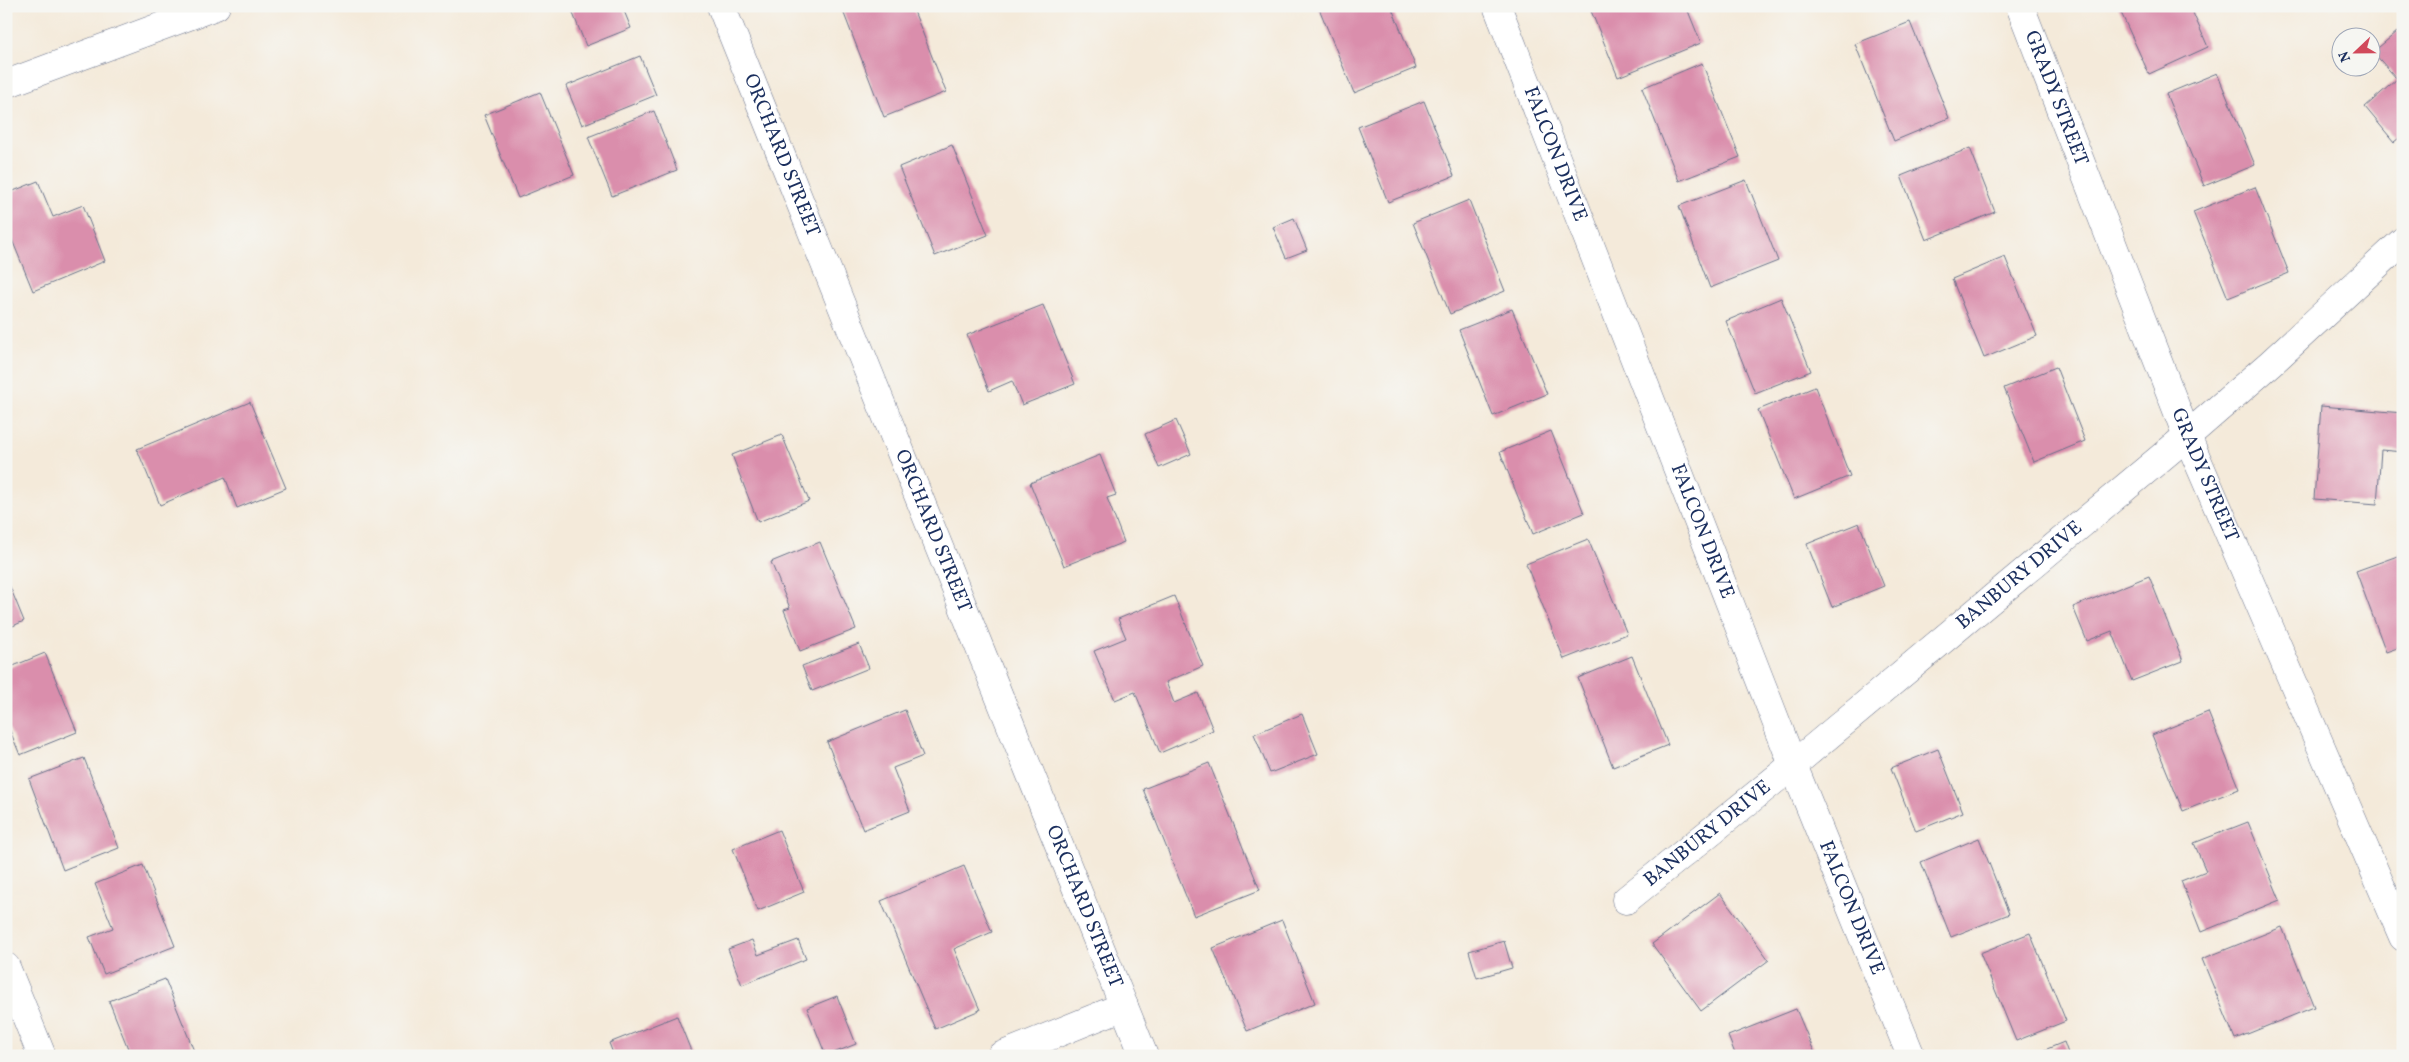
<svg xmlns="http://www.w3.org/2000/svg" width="2409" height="1062" viewBox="0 0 2409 1062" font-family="Vollkorn,serif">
<rect width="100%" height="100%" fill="#f6f6f2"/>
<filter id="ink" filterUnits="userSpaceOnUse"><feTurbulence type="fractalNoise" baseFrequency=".02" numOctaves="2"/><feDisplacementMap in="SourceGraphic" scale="10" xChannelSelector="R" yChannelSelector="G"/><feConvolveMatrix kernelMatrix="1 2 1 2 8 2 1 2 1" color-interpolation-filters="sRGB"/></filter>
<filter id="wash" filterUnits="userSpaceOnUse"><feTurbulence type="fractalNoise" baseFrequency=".0096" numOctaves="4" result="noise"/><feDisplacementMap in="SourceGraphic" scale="20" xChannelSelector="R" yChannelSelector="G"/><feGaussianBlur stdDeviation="1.12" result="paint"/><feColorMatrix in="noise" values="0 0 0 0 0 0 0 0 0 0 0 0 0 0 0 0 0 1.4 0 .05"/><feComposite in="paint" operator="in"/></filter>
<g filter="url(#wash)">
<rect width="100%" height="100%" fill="#f4eada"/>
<g id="blocks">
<g fill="#da8eac">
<polygon points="570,6 622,6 631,28 586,46"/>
<polygon points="841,6 912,6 946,92 884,117"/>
<polygon points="1318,6 1391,6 1416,68 1354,93"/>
<polygon points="1589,6 1686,6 1701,43 1618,77"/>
<polygon points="2118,6 2190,6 2208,47 2149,74"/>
<polygon points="1910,22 1949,118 1894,141 1855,44"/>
<polygon points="2403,27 2403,135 2394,142 2365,107 2397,79 2373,52"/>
<polygon points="640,56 656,95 582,125 566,86"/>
<polygon points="1702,63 1740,157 1679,181 1642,88"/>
<polygon points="2217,73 2255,165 2204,186 2166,94"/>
<polygon points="540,92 574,175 518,198 484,115"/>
<polygon points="1424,101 1454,176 1388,202 1358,127"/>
<polygon points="654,111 677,170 612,196 588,137"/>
<polygon points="952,145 988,235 935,256 899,167"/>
<polygon points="1970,148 1995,212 1926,240 1901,176"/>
<polygon points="1746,180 1778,261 1710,288 1679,206"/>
<polygon points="38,181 53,217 83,205 105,261 33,291 6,225 6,194"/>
<polygon points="2255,187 2289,273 2228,298 2193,212"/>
<polygon points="1469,200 1505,291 1450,314 1413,223"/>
<polygon points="1294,218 1307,250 1286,258 1273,227"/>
<polygon points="2005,257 2037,336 1984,358 1952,279"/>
<polygon points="1781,298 1811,371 1755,393 1726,321"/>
<polygon points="1043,305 1075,384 1022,405 1012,381 989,391 967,335"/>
<polygon points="1512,309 1547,394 1493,416 1459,330"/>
<polygon points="2056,367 2085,441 2034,462 2004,388"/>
<polygon points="1815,387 1850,476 1794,499 1758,410"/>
<polygon points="250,402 286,488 237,508 225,477 160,505 137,449"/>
<polygon points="2321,406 2403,413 2403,452 2381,450 2377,504 2314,499"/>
<polygon points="1176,420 1191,454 1159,468 1145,434"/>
<polygon points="1551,431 1584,513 1533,534 1500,452"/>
<polygon points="782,435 809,501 758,522 732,455"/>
<polygon points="1100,455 1116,495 1107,498 1124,542 1064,566 1030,483"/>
<polygon points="1859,523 1884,586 1832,607 1807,544"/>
<polygon points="1588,539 1627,634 1564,659 1526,564"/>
<polygon points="820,542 856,629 800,651 784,610 790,608 771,562"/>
<polygon points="2403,554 2403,646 2386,652 2356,571"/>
<polygon points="2149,576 2183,661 2132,681 2112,631 2087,641 2073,607"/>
<polygon points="6,577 24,621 6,629"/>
<polygon points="1174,596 1203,666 1166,682 1174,703 1198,693 1213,730 1160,753 1135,692 1115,700 1094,651 1126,638 1118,619"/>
<polygon points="859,644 869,668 812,691 802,666"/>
<polygon points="45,653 77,732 20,755 6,721 6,669"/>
<polygon points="1632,656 1668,745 1613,767 1578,678"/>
<polygon points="905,710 923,756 893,768 910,811 863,830 827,742"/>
<polygon points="2208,712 2239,789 2183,811 2152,735"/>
<polygon points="1302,714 1318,754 1270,773 1254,734"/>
<polygon points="1938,749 1963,812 1916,831 1891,768"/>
<polygon points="84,758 119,848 63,870 29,779"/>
<polygon points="1209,763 1260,890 1194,916 1143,789"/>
<polygon points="2248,822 2280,900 2201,932 2181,881 2206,871 2194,843"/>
<polygon points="779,830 804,892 758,911 733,849"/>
<polygon points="1979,838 2009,914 1951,937 1921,862"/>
<polygon points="143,865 175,946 104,974 89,937 113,928 95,884"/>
<polygon points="964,866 992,932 954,949 980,1010 935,1029 881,901"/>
<polygon points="1720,893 1769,960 1701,1011 1652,944"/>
<polygon points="1282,920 1315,1003 1247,1031 1213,948"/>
<polygon points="2282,927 2314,1007 2235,1039 2202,959"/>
<polygon points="2030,933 2066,1021 2016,1041 1980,953"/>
<polygon points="752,940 758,955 798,940 806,959 742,985 728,949"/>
<polygon points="1504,941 1512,968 1477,978 1469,951"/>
<polygon points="165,979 196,1056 131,1056 109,1001"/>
<polygon points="837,996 856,1044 826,1056 807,1008"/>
<polygon points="1796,1009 1816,1056 1736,1056 1728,1036"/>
<polygon points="677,1016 693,1056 614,1056 609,1043"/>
<polygon points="2064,1042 2069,1056 2030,1056"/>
</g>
</g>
</g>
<g filter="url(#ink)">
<use href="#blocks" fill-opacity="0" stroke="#677089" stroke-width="1"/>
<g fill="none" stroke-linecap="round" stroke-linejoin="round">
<defs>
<g id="minor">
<path id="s1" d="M721,6L1144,1056"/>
<path id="s2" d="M1497,6L1793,765L1911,1056"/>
<path id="s3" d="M2020,6L2187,436L2403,937"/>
<polyline points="6,84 216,6"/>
<path id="s4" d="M1626,900L1793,765L2187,436L2271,363L2403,241"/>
<polyline points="6,967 42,1056"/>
<polyline points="1001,1056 1124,1006"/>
</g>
</defs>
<use href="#minor" stroke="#677089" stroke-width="29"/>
<use href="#minor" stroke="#fff" stroke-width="28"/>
</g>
</g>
<g text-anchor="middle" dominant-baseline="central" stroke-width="4" stroke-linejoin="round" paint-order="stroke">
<g font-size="20" fill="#1b2f5e" stroke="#f6f6f2">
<text stroke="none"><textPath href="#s3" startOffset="99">GRADY STREET</textPath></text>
<text stroke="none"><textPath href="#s2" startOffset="159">FALCON DRIVE</textPath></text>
<text stroke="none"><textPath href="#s1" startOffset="161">ORCHARD STREET</textPath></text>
<text stroke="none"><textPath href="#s3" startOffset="504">GRADY STREET</textPath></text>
<text stroke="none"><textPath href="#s1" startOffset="566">ORCHARD STREET</textPath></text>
<text stroke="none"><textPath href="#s2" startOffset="564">FALCON DRIVE</textPath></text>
<text stroke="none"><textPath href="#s4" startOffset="510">BANBURY DRIVE</textPath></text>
<text stroke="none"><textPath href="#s4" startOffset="105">BANBURY DRIVE</textPath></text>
<text stroke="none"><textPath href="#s1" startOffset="971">ORCHARD STREET</textPath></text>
<text stroke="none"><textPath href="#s2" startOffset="969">FALCON DRIVE</textPath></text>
</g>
</g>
<rect width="2409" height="1062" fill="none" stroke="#f6f6f2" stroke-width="25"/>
<g transform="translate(2356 52) rotate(248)"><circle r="24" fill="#f6f6f2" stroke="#9ea6b7"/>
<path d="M0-4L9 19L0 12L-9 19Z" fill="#d1495b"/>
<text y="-8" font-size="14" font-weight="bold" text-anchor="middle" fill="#1b2f5e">N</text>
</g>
</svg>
